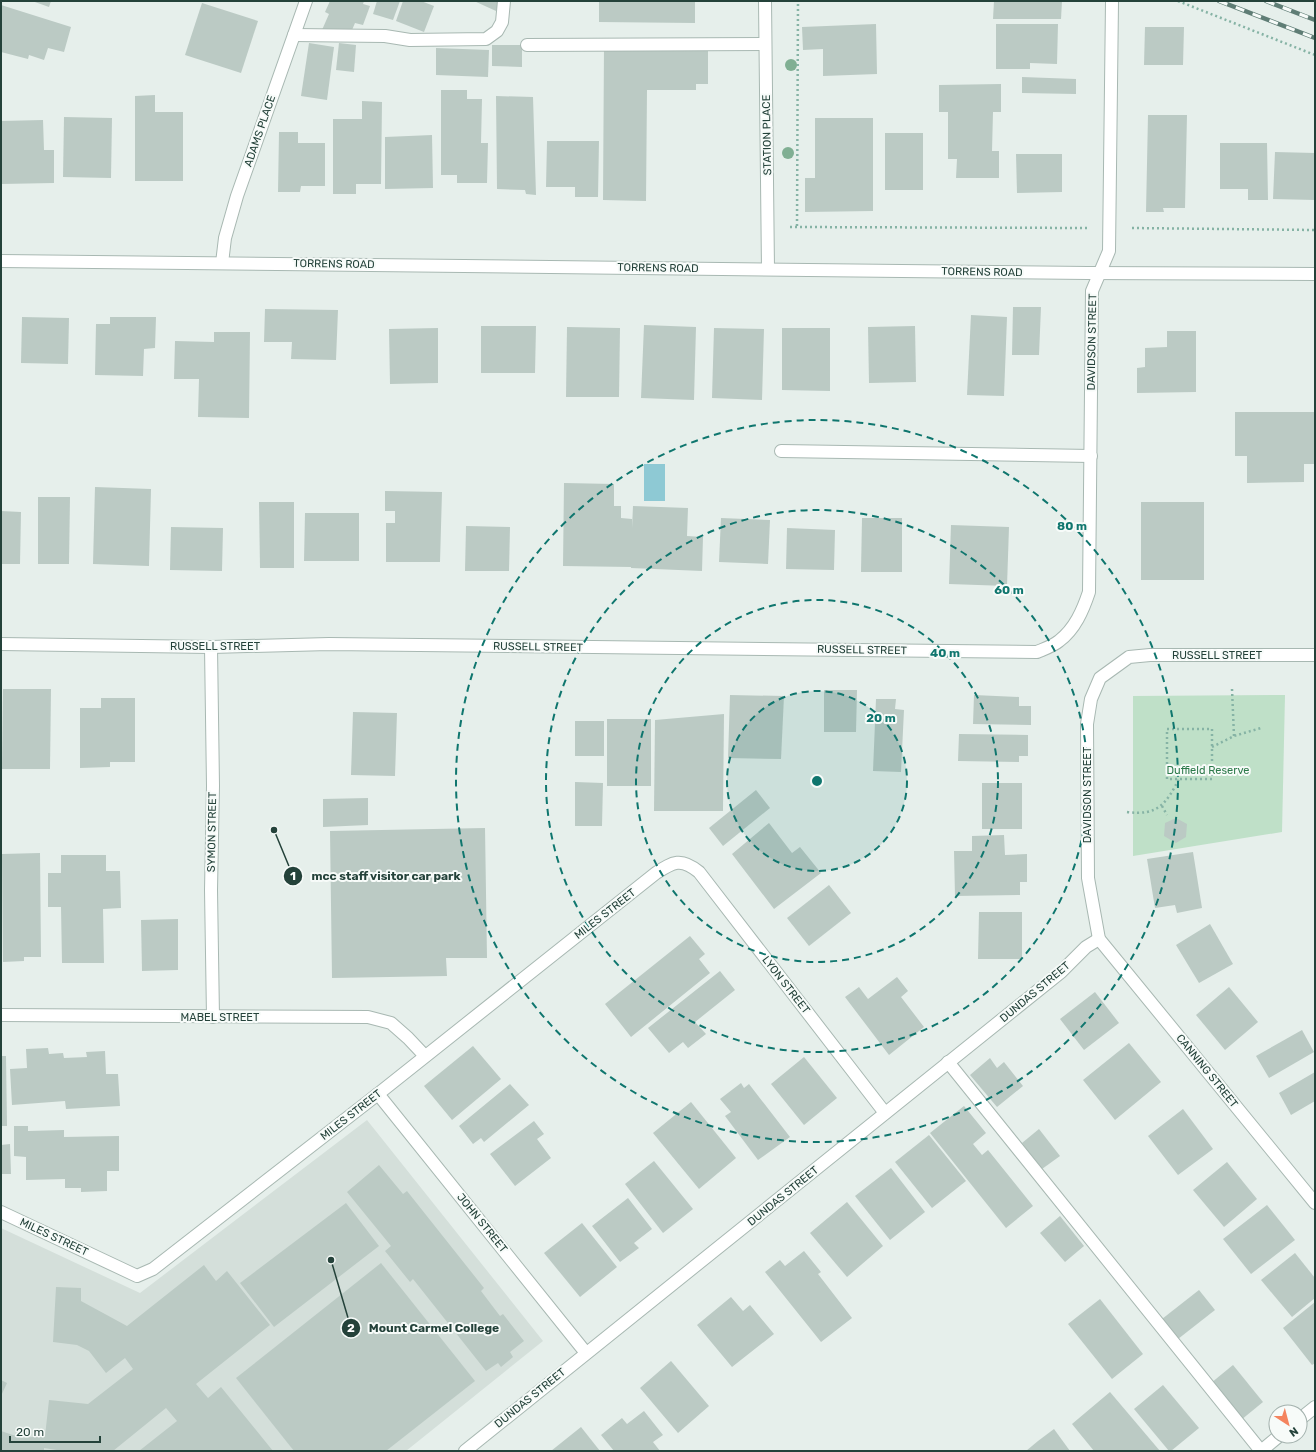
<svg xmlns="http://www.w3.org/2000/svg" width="1316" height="1452" viewBox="0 0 1316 1452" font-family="Rubik,sans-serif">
<rect width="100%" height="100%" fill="#e6efeb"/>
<polygon fill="#d4dfda" points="367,1120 543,1341 406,1451 1,1451 1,1228 140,1293"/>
<polygon fill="#bfe0c8" points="1285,695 1282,832 1133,856 1133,696"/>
<rect fill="#8ec9d4" x="644" y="464" width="21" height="37"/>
<g fill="#bbcac4">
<polygon points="32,1 51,1 49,7"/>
<polygon points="330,1 364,1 363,4 370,6 363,25 355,23 352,30 322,30 329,14 325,12"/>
<polygon points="377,1 400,1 393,20 373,14"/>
<polygon points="403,1 421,1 434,6 424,32 396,21"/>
<polygon points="474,1 499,1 496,11"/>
<polygon points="599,1 695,1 695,23 599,22"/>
<polygon points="994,1 1062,1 1061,19 993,19"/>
<polygon points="202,3 258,21 241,73 185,55"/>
<polygon points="1,5 71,27 64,52 48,48 44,60 29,55 28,59 1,52"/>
<polygon points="876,24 877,74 823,76 823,49 803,50 802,27"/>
<polygon points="996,24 1058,24 1057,64 1030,63 1030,69 996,69"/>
<polygon points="1145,27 1184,27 1183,65 1144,65"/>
<polygon points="309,43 334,47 327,100 301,96"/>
<polygon points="339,43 356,45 354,72 336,70"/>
<polygon points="492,45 522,45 522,67 492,66"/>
<polygon points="604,46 708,46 708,84 696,84 696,90 647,90 646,201 603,200"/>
<polygon points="436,48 489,50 488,77 436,75"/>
<polygon points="1022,77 1076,79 1076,94 1022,93"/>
<polygon points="1001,84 1001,112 993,112 992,151 999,151 999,178 956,178 957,159 948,159 948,112 939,112 939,85"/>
<polygon points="441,90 467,90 467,99 482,99 481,143 488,143 487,183 457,183 457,175 441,175"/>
<polygon points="155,95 155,112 183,112 183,181 135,181 135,96"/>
<polygon points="496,96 533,97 536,195 526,194 525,190 497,189"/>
<polygon points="362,101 382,102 381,184 356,184 356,194 333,194 333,119 362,119"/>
<polygon points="1148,115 1187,115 1185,208 1163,208 1164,212 1146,212"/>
<polygon points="64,117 112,118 111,178 63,177"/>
<polygon points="815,118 873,118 873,211 805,212 805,178 815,178"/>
<polygon points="43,120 44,150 54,150 54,183 1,184 1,121"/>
<polygon points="279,132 298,132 298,143 325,143 325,186 301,186 300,192 278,192"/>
<rect x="885" y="133" width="38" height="57"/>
<polygon points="432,135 433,188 385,189 385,137"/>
<polygon points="547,141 599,141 598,197 575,197 575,187 546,187"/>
<polygon points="1220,143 1267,143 1268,200 1248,200 1248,189 1220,189"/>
<polygon points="1275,152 1315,153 1315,200 1273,199"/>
<polygon points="1016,154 1062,154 1062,192 1017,193"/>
<polygon points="1013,307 1041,307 1039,355 1012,355"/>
<polygon points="265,309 338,310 336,360 291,359 292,342 264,342"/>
<polygon points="971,315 1007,317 1004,396 967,395"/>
<polygon points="22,317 69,318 68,364 21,363"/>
<polygon points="110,317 156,317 155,348 144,349 143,376 95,375 96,324 110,324"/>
<polygon points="644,325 696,327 694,400 641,398"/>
<polygon points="481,326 536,326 535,373 481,373"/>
<polygon points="915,326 916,382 869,383 868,327"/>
<polygon points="567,327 620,328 619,397 566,397"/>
<polygon points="438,328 438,383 390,384 389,329"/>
<polygon points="714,328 764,329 762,400 712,398"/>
<polygon points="782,328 830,328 830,391 782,390"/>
<polygon points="1167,331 1196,331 1196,392 1137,393 1137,368 1145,367 1145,348 1167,347"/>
<polygon points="214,332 250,332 249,418 198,417 199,379 174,379 175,341 214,342"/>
<polygon points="1235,412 1315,412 1315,464 1304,464 1304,482 1247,483 1247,456 1235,456"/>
<polygon points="564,483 614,484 614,506 621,506 621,518 632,519 632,528 633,506 688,508 687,536 703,537 702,571 631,568 631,567 563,566"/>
<polygon points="95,487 151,489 149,566 93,564"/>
<polygon points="385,491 442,492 440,562 386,562 386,523 395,523 395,511 385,511"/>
<polygon points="38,497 70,497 69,564 38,564"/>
<polygon points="259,502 294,502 294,568 260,568"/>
<rect x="1141" y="502" width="63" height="78"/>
<polygon points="1,511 21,512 20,564 1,564"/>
<polygon points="305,513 359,513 359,561 304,561"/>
<polygon points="721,518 770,520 768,564 719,562"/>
<polygon points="862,518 902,518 902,572 861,572"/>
<polygon points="951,525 1009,527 1007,586 949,584"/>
<polygon points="466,526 510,527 509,571 465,571"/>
<polygon points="171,527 223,528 222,571 170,570"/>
<polygon points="787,528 835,530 834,570 786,569"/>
<polygon points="3,689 51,689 50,769 2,769"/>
<polygon points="824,690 857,690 856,732 824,732"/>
<polygon points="730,695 784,696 781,759 728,758"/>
<polygon points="974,695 1019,697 1019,706 1031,706 1031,725 973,724"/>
<polygon points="101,698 135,698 135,762 110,762 110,767 80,768 80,708 101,708"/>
<polygon points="876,699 896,699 895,709 904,710 901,772 873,771"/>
<polygon points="353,712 397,713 395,776 351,775"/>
<polygon points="724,714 723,811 654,811 655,720"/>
<rect x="607" y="719" width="44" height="67"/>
<rect x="575" y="721" width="29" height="35"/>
<polygon points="959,734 1028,735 1028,756 1019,756 1019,762 958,761"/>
<polygon points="575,782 603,783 602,826 575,826"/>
<rect x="982" y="783" width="40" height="46"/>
<polygon points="756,790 770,808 723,846 709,828"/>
<polygon points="368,798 368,825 323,827 323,799"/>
<polygon points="1176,818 1187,824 1186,837 1176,843 1164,836 1165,823"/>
<polygon points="769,823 792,853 800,847 821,873 774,909 732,854"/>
<polygon points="485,828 487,958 446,958 447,976 332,978 330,831"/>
<polygon points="1004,835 1005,855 1027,854 1027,882 1020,882 1020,895 955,896 954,851 972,851 972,836"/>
<polygon points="1193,852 1202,908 1177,913 1175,905 1155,908 1147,859"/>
<polygon points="40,853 41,957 24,957 24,961 3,962 2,854"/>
<polygon points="61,855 106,855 106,871 120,871 121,908 103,909 104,963 62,963 61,907 48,907 48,873 61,873"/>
<polygon points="829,885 851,913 809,946 787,918"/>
<polygon points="979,912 1022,912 1022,959 978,959"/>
<polygon points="178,919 178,970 142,971 141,920"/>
<polygon points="1210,924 1233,964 1199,983 1176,945"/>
<polygon points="690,936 705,954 699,959 710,973 631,1037 605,1004"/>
<polygon points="720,971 735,990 695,1022 706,1034 688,1048 683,1042 669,1053 648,1028"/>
<polygon points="897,977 908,991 901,997 924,1027 889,1055 845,997 859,987 868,999"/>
<polygon points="1229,987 1258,1022 1225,1050 1196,1015"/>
<polygon points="1095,992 1119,1023 1084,1050 1060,1019"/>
<polygon points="1302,1030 1314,1052 1269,1078 1256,1056"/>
<polygon points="1129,1043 1161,1082 1115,1120 1083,1080"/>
<polygon points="473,1046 501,1079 452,1120 424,1086"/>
<polygon points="48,1048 49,1054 63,1053 64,1058 87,1057 86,1052 105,1051 106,1074 118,1074 120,1106 66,1109 65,1101 12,1105 10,1069 27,1068 26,1049"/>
<polygon points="1,1056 6,1056 7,1126 1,1126"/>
<polygon points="804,1057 837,1098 804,1125 771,1084"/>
<polygon points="990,1058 997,1068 1004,1062 1023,1086 997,1107 970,1075"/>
<polygon points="1315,1072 1315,1101 1291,1115 1279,1093"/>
<polygon points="741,1083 744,1088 749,1084 790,1137 758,1160 725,1116 731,1112 720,1099"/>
<polygon points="510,1084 529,1105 484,1142 481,1138 473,1144 459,1126"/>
<polygon points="691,1102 736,1158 699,1189 653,1133"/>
<polygon points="964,1106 986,1133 973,1144 982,1155 988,1150 1033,1206 1006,1228 930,1133"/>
<polygon points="1183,1109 1213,1149 1178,1175 1148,1136"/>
<polygon points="534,1121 544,1134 537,1139 551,1158 515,1186 490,1154"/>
<polygon points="14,1126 28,1126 28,1131 64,1130 64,1137 119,1136 119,1171 107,1171 107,1191 81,1192 81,1188 65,1188 65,1179 26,1180 26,1157 14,1156"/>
<polygon points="1039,1129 1060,1156 1042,1169 1022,1143"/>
<polygon points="929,1135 966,1181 932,1208 895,1162"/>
<polygon points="10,1144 11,1174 1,1174 1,1145"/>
<polygon points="654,1161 693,1209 663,1233 625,1184"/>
<polygon points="1227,1162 1257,1199 1224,1227 1193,1190"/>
<polygon points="379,1165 403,1194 407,1191 484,1288 481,1291 500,1316 503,1314 524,1341 510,1352 513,1357 501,1367 498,1363 486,1371 413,1279 410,1282 385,1251 391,1246 347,1192"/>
<polygon points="891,1168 925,1212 890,1240 855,1196"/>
<polygon points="628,1198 652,1229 634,1243 639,1248 620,1262 592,1226"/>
<polygon points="847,1202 883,1246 847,1277 810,1233"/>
<polygon points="346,1203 379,1246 274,1327 240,1283"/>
<polygon points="1267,1205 1295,1240 1251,1274 1223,1239"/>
<polygon points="1060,1216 1084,1246 1065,1262 1040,1233"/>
<polygon points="582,1223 617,1267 580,1297 544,1253"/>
<polygon points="804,1251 821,1272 818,1274 852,1318 821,1342 765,1272 780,1260 785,1266"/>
<polygon points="1295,1253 1315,1278 1315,1298 1292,1317 1261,1280"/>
<polygon points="381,1263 475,1381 386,1451 294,1451 236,1378"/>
<polygon points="204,1265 216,1281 227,1271 270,1325 196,1384 208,1398 221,1387 273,1451 139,1451 177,1421 166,1408 113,1451 63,1451 44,1448 44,1451 1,1451 1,1431 22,1438 45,1436 49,1400 88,1404 133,1369 125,1358 106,1373 89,1351 77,1345 53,1342 56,1287 81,1288 81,1301 127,1326"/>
<polygon points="1199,1290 1215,1310 1178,1339 1162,1319"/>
<polygon points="731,1297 743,1311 750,1305 774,1334 732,1367 697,1325"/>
<polygon points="1100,1299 1143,1354 1112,1379 1068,1324"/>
<polygon points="1315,1302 1315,1363 1312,1365 1283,1328"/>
<polygon points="671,1361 709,1406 678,1433 640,1388"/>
<polygon points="1233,1365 1263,1402 1241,1420 1211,1383"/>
<polygon points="1,1380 7,1383 1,1396"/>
<polygon points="1163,1385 1199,1428 1171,1451 1169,1451 1134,1409"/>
<polygon points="1110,1392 1160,1451 1094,1451 1072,1424"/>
<polygon points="644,1411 663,1435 653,1442 660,1451 614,1451 601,1435 622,1418 627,1424"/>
<polygon points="581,1427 600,1451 551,1451"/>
<polygon points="1054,1429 1070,1451 1026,1451 1038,1441"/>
</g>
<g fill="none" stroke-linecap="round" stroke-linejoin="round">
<defs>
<g id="service">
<polyline points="294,35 385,36 410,40 486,39 497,31 502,22 504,1"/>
<polyline points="527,45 765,44"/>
<polyline points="781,451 1091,456"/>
<polyline points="948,1062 1261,1451"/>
</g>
<g id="minor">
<polyline points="765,1 768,269"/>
<polyline points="1,261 1088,273 1315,274"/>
<polyline points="222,263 225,238 237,196 306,1"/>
<path d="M1,644L211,647L329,644L1037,652C1044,649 1053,646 1059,641C1075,629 1083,610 1089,592L1092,291L1109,251L1112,2"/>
<polyline points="211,647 213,786 211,890 213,1017"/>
<polyline points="1315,655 1150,655 1129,657 1100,678 1091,699 1087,724 1088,878 1099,939 1315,1203"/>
<polyline points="1,1015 368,1017 391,1023 408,1038 425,1056"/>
<polyline points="378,1094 586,1353"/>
<path d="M1,1212L137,1276L153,1269L378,1094L656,873C673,862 681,857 699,872L885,1113"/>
<polyline points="1300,1419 1315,1407"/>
<polyline points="465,1451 1061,972 1086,947 1099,939"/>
<polyline points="1261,1451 1279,1436"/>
</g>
</defs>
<use href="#service" stroke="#a8b8b2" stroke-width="14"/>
<use href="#minor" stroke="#a8b8b2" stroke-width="14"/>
<g stroke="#86b3a5" stroke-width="2.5" stroke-dasharray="2 3" stroke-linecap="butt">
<polyline points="1178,1 1315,55"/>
<polyline points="797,226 798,1"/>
<polyline points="790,227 1089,228"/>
<polyline points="1132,228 1315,230"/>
<polyline points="1232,689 1234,736"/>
<rect x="1167" y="729" width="45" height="50"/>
<polyline points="1212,747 1234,736 1261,728"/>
<polyline points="1162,806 1167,815"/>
<path d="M1127,812C1158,816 1166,804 1179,779"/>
</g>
<use href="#service" stroke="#fff" stroke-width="12"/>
<use href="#minor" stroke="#fff" stroke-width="12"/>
<defs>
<g id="rail">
<polyline points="1219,1 1315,38"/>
<polyline points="1266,1 1315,20"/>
</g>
</defs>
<use href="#rail" stroke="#5f7d75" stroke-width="4.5"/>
<use href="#rail" stroke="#f7fbf9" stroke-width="3" stroke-dasharray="9" stroke-linecap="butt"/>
</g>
<g fill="#80af93">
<circle cx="791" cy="65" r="6"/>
<circle cx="788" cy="153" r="6"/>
</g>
<circle cx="817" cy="781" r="90" fill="#0f766e" fill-opacity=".12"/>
<g fill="none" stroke="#0f766e" stroke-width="2" stroke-dasharray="7 5">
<circle cx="817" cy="781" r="90"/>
<circle cx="817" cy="781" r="181"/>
<circle cx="817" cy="781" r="271"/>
<circle cx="817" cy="781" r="361"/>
</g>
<g text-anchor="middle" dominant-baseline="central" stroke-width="4" stroke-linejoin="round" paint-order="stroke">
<g font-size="11" fill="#24423a" stroke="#f7fbf9">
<text transform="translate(260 131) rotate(-71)">ADAMS PLACE</text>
<text transform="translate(767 135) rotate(-91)">STATION PLACE</text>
<text transform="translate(334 264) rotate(1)">TORRENS ROAD</text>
<text transform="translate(658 268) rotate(1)">TORRENS ROAD</text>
<text transform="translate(982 272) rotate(1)">TORRENS ROAD</text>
<text transform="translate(1092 342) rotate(-89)">DAVIDSON STREET</text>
<text x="215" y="646">RUSSELL STREET</text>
<text transform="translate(538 647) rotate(1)">RUSSELL STREET</text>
<text transform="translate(862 650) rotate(1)">RUSSELL STREET</text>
<text x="1217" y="655">RUSSELL STREET</text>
<text transform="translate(1087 795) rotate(-90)">DAVIDSON STREET</text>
<text transform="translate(212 832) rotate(-89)">SYMON STREET</text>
<text transform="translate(605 914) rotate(-38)">MILES STREET</text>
<text transform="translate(786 985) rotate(52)">LYON STREET</text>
<text transform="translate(1035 992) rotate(-40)">DUNDAS STREET</text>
<text x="220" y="1017">MABEL STREET</text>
<text transform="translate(1207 1071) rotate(51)">CANNING STREET</text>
<text transform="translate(351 1115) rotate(-38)">MILES STREET</text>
<text transform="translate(783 1196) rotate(-39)">DUNDAS STREET</text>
<text transform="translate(482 1223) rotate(51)">JOHN STREET</text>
<text transform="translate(54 1237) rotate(25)">MILES STREET</text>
<text transform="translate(530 1398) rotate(-39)">DUNDAS STREET</text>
</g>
<g font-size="11" fill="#2d7a4b" stroke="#f7fbf9">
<text x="1208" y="770">Duffield Reserve</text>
</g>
</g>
<circle cx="817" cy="781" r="6" fill="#0f766e" stroke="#f7fbf9" stroke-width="2"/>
<g font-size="12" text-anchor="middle" font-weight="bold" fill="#0f766e" stroke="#f7fbf9" stroke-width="4" stroke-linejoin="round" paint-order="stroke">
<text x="1072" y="530">80 m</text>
<text x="1009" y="594">60 m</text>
<text x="945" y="657">40 m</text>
<text x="881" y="722">20 m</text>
</g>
<path fill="none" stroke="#24423a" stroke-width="1.5" d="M274 830L293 876M331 1260L351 1328"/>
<g fill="#24423a" stroke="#f7fbf9" stroke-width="1.5">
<circle cx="274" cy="830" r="4"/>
<circle cx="331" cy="1260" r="4"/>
<circle cx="293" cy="876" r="10"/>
<circle cx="351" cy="1328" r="10"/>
</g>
<g font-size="12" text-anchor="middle" font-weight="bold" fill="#fff">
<text x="293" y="880">1</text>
<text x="351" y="1332">2</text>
</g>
<g font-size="12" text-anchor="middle" font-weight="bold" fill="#24423a" stroke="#f7fbf9" stroke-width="4" stroke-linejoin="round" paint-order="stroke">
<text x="386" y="880">mcc staff visitor car park</text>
<text x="434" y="1332">Mount Carmel College</text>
</g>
<rect width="1316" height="1452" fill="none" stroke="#24423a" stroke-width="4"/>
<g transform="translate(1288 1424) rotate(144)"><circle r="19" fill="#f7fbf9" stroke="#a3b1ad"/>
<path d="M0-3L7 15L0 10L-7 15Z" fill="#f4845f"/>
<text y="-6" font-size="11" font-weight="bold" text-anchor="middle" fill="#24423a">N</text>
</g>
<path d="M10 1436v6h90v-6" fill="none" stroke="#24423a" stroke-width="2"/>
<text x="16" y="1436" font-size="12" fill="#24423a" stroke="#f7fbf9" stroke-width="3" paint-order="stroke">20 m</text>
</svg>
